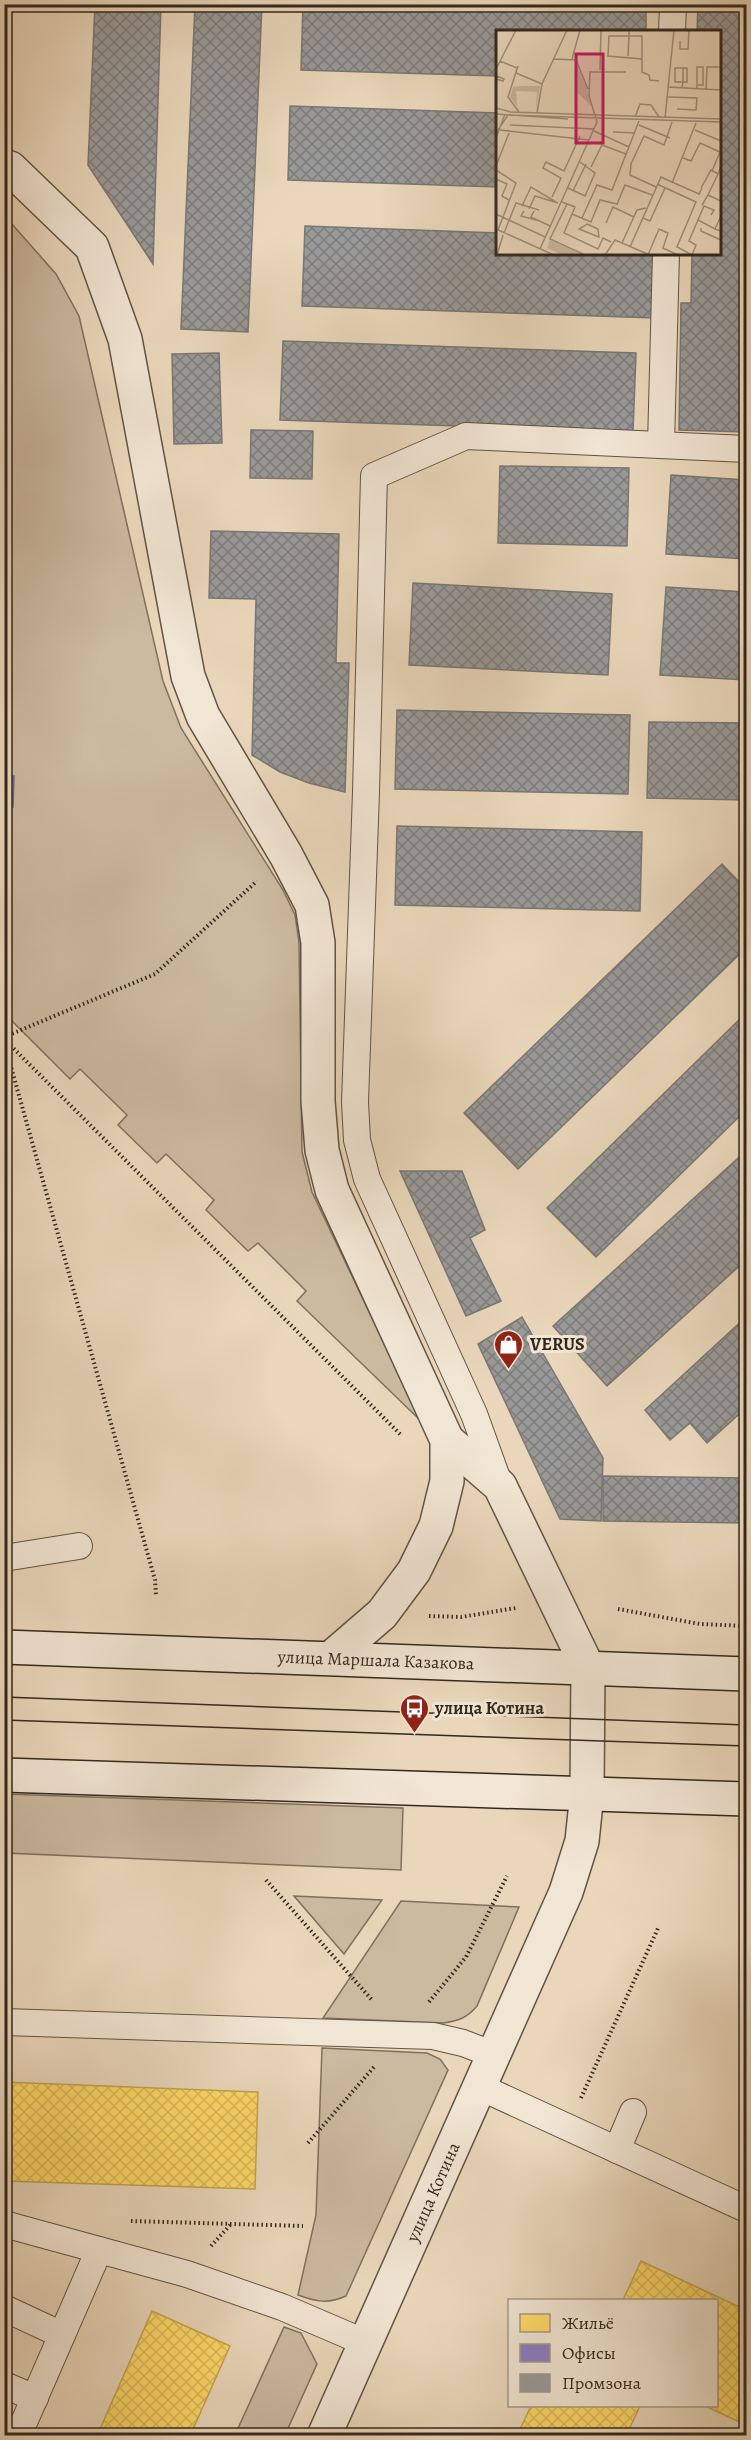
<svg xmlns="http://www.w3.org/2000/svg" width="751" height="2440" viewBox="0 0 751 2440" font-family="Alegreya,serif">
<defs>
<pattern id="homes-cross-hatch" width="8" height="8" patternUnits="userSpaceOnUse" patternTransform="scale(1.5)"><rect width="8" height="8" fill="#ffd966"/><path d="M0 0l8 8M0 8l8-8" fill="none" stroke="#dbba58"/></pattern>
<pattern id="offices-cross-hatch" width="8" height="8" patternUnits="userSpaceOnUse" patternTransform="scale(1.5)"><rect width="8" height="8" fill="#8e7cc3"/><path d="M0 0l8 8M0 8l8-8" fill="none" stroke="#75669e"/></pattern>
<pattern id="industry-cross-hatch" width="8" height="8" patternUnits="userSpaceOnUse" patternTransform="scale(1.5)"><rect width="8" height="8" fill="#999"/><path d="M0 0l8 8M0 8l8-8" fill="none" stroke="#7d7d7c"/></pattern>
</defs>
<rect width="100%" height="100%" fill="#ead7bb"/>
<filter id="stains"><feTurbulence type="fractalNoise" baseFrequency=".00333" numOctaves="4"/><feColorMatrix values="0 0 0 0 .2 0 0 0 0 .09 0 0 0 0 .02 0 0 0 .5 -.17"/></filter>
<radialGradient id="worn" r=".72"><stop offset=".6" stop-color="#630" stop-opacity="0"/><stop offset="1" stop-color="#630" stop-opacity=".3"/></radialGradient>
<g fill="#cbb9a0" stroke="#7f705e" stroke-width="1.5">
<polygon points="4,215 56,274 79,316 163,681 181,728 283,890 295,915 299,942 302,1152 312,1192 421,1421 297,1301 306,1291 258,1243 248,1251 206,1210 214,1200 166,1154 157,1163 118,1125 127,1115 80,1069 70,1079 11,1020 4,997"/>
<polygon points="5,1794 403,1808 401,1870 5,1853"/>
<polygon points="294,1896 382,1900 344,1954"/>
<path d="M401,1901L519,1907L477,2006C467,2018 458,2021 443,2023L323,2018Z"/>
<path d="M322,2048L427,2053L440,2059L448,2070L346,2296C328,2304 317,2302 298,2295L316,2215Z"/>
<polygon points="284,2327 301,2333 317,2364 285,2435 235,2435"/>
</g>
<g fill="url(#homes-cross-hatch)" stroke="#c2a450" stroke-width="1.5">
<polygon points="4,2082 258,2092 255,2189 4,2181"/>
<polygon points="641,2261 746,2310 746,2425 705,2406 716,2406 716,2300 623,2300"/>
<polygon points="152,2311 230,2346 190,2436 97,2436"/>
<polygon points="531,2406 640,2406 626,2436 517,2436"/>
</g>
<polygon fill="url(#offices-cross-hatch)" stroke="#736391" stroke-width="1.5" points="4,776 14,776 13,807 4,807"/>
<g fill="url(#industry-cross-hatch)" stroke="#7a7774" stroke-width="1.5">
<polygon points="95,4 161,4 153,264 88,165"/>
<polygon points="195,4 262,4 248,332 181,329"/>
<polygon points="303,4 518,4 646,8 646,32 498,32 498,76 301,70"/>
<polygon points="698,4 746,4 746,432 679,430 681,303 691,303 692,254 720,254 720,32 697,32"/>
<polygon points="290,106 498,113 498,187 288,180"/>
<polygon points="305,226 498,233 498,254 657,254 655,318 302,306"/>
<polygon points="283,341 636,353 633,432 280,420"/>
<polygon points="219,353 222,443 174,444 172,354"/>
<polygon points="251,430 313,431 312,479 250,478"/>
<polygon points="500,466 629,468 627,546 498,543"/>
<polygon points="671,475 746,480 746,559 666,554"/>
<polygon points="211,531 339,534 336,663 349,663 345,792 309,783 280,772 252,755 256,599 209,598"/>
<polygon points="413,583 612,594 608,675 409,665"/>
<polygon points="666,587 746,592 746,680 660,675"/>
<polygon points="397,710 630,715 628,794 395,789"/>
<polygon points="649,722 746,723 746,800 647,798"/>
<polygon points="397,826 642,832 640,911 395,905"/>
<polygon points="722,864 746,889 746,948 518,1169 464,1113"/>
<polygon points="746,1013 746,1110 596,1257 547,1208"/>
<polygon points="746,1151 746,1260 607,1386 553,1326"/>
<polygon points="400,1171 462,1171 485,1230 470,1238 501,1301 466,1316"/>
<polygon points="522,1317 603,1458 601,1521 560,1519 478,1344"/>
<polygon points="746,1317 746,1408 707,1443 690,1423 670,1440 645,1410"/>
<polygon points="603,1476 746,1478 746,1523 603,1521"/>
</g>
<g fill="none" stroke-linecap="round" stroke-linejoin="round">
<defs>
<g id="service">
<polyline points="672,32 673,4"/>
<polyline points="661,445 666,254"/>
<polyline points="500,1486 474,1414 367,1179 357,1140 355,1102 366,792 374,476 466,436 746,449"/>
<polyline points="4,1558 79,1546"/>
<polyline points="4,2022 433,2036 463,2043 494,2055"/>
<polyline points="480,2087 746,2209"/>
<polyline points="617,2150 633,2112"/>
<polyline points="4,2224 187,2274 282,2307 366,2343"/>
<polyline points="4,2308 62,2335"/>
<polyline points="4,2385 35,2398"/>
<polyline points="18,2436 99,2250"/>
</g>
<g id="minor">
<polyline points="4,166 10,168 92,247 125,339 188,676 203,716 286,855 312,905 318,943 318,1101 322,1150 332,1190 447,1440 447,1481 436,1526 414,1571 382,1614 331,1658"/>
<polyline points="324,2436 566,1892 582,1841 587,1793 588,1668 500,1486 447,1440"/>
</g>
<g id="secondary">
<polyline points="4,1647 746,1674"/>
<polyline points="4,1775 746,1799"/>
</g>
</defs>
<use href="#service" stroke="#615444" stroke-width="28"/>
<use href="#minor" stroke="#615444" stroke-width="36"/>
<use href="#secondary" stroke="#33281d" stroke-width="36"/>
<g stroke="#33281d" stroke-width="4" stroke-dasharray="1.5 3" stroke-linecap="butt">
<polyline points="4,1037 155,974 257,881"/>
<polyline points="4,1039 401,1435"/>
<polyline points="4,1042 155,1580 156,1595"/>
<polyline points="4,1080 11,1071"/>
<polyline points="618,1609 700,1624 746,1626"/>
<polyline points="429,1616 461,1617 516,1608"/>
<polyline points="266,1880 372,2000"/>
<polyline points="429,2002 466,1957 507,1876"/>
<polyline points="581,2098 659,1926"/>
<polyline points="308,2143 374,2067"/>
<polyline points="131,2221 303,2226"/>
<polyline points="211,2246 231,2224"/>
</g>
<use href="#service" stroke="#f1e5d3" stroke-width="26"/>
<use href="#minor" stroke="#f1e5d3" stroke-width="33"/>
<use href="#secondary" stroke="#f1e5d3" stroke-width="33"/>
<g stroke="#33281d" stroke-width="1.5">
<polyline points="4,1697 746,1725"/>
<polyline points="4,1720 746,1746"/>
</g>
</g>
<defs>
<symbol id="shop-pin" viewBox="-11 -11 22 30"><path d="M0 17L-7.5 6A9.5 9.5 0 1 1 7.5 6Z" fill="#8f2418" stroke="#f1e5d3"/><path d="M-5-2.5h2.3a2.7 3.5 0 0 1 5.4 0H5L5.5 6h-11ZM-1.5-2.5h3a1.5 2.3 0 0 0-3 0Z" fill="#fff"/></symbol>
<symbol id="bus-pin" viewBox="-11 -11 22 30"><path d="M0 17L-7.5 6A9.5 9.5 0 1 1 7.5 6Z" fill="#8f2418" stroke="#f1e5d3"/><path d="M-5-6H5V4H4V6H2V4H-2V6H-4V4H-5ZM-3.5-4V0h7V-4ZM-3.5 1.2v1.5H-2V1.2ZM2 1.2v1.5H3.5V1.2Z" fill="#fff"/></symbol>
</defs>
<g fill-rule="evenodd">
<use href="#shop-pin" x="492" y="1328" width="33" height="45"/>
<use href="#bus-pin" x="398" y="1692" width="33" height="45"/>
</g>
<g text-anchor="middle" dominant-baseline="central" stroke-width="6" stroke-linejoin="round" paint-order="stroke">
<g font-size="18" font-weight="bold" fill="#33281d" stroke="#f1e5d3" text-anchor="start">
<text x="530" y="1344">VERUS</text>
<text x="435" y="1708">улица Котина</text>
</g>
<g font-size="18" fill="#33281d" stroke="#f1e5d3">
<text transform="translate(376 1660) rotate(2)">улица Маршала Казакова</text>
<text transform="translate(433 2192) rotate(-66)">улица Котина</text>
</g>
</g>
<g transform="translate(496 30)">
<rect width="225" height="225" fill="#ead7bb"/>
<path d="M79,31L91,58L95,76L80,61ZM25,56H44L40,81L41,62L20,61L21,76L14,67L17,57ZM54,210L87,225H66L51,218Z" fill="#cbb9a0"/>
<path fill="none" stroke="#a1917c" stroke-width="1.5" d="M133,0V6H113L112,26L146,29V42L153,45L154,50L163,51M184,11V19H192L193,0M132,26L133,6H146V29M58,29L80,30L92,59M76,29L84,0M4,31L21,38M22,36L12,67L23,82M187,38H191V53M0,39L20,0M104,40L105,0M20,43L46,54M1,46L8,49L7,51L0,49ZM201,55H207V37H201V59M172,57L225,60M186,58L187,52H179V38H187V52H191M210,60L211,37H225M172,67L201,68L200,80L181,79M0,78L15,82L225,89M41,83L46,54L71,0M0,84L72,89M139,87L144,74L155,75L163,87M169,88L178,0M14,95L98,99M143,95L174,108M4,100L93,110M199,100L225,111M98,101L133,117M117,102L139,103M0,103L12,85L225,92M0,108L9,84M187,128L195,131L204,113L224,122L216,141M0,136L13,103M95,137L106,115L130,124M0,140L20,153L2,200M0,149L11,154L6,166L13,170M176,153L200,93M161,154L200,172L181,217L196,225M160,157L134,145L135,134L148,106L168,115L176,92M72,158L89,166L99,143L84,132M205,158L215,140L222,144L225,137M77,161L90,134M212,165L222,144M56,167L65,148L47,138L50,132L68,141L84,106M66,172L79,177L68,203L102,219L107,208L115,212M71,174L54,209L89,225M206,175L212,165L225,171M26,176L35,157L60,172M33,179L39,166L62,173M28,181L25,186L44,191M38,181L35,187L54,196M0,184L49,207M76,184L95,192L104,170L121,174L129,155L156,165M215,185L218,180L208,176L202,190L219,199M225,186L219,199L225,201M86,188L101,155L116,160L143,91M147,188L154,191L169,158M110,193L117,177L138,187M91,194L102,199L103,207L83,199ZM205,198V201L225,210M0,199L58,225M8,203L20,173L43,180M126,213L141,180L150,178M134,217L165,147L203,164L206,158M44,219L101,92L93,66L94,42H130M1,225L7,205M109,225L119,210L154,225M152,225L163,199L172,203L167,218L182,225M196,225L200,215L193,211L202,190"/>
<path fill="#c2185b" fill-opacity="0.15" stroke="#c2185b" stroke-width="3" d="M80,24H107V113H80Z"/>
<rect width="225" height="225" fill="none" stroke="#33281d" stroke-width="3"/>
</g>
<rect width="751" height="2440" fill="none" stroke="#ead7bb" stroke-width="24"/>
<rect x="6" y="6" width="739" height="2428" fill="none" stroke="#33281d" stroke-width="3"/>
<rect x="12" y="12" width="727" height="2416" fill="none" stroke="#33281d" stroke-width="1.5"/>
<rect x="508" y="2299" width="210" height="108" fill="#f1e5d3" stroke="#a5998a" stroke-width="1.5"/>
<rect x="520" y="2314" width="30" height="18" fill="#ffd966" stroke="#a5998a" stroke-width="1.5"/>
<text x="562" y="2329" font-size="18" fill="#33281d">Жильё</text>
<rect x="520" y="2344" width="30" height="18" fill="#8e7cc3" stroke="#a5998a" stroke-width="1.5"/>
<text x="562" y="2359" font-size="18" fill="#33281d">Офисы</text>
<rect x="520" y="2374" width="30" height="18" fill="#999999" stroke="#a5998a" stroke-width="1.5"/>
<text x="562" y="2389" font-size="18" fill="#33281d">Промзона</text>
<rect width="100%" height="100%" filter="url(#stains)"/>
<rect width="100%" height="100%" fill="url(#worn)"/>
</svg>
